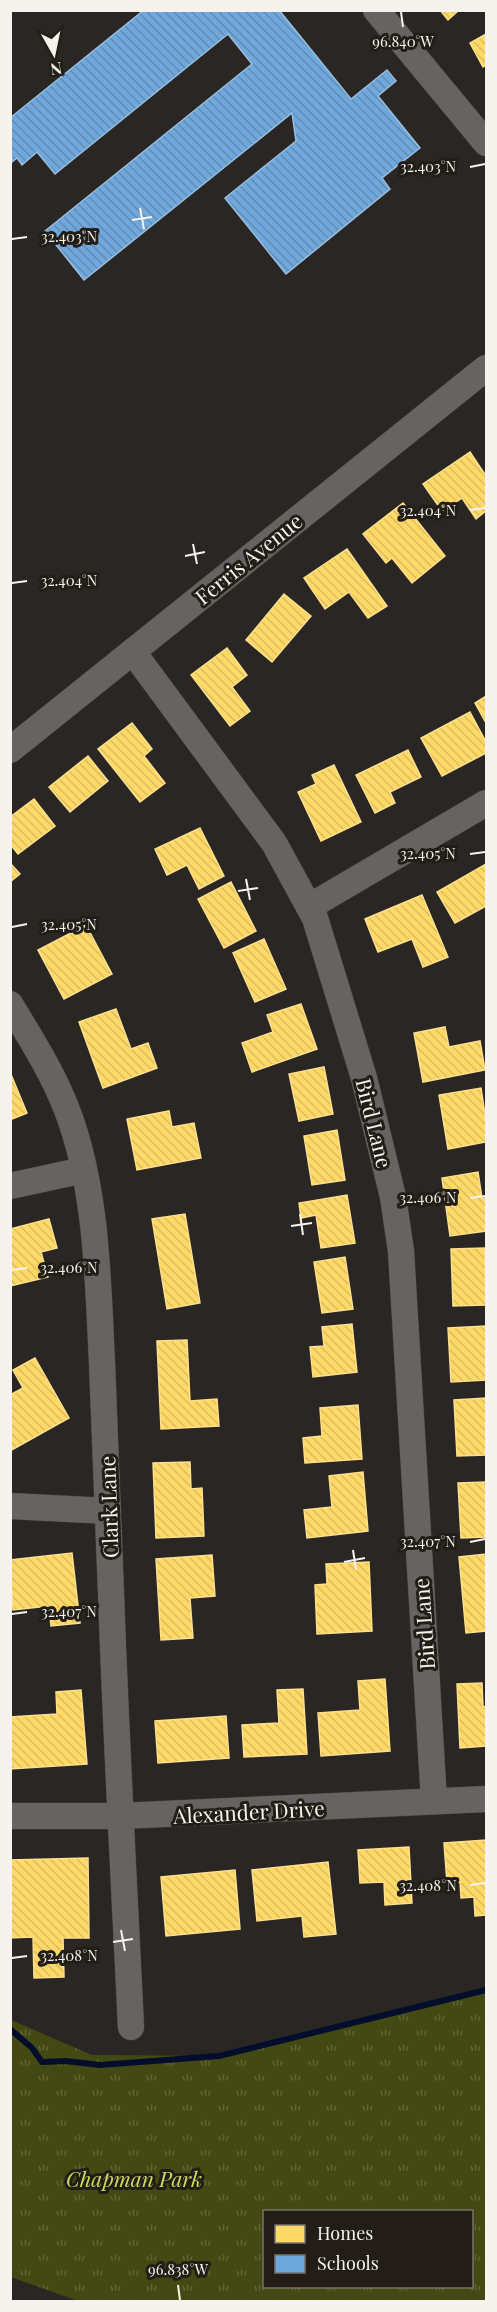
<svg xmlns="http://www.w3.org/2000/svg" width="497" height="2312" viewBox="0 0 497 2312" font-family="'Playfair Display',serif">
<defs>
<pattern id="grass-tufts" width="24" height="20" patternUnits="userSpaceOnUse" patternTransform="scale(1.5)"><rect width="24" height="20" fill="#434913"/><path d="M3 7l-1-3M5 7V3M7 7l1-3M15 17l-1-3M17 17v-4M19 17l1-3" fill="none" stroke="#5f6436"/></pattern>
<pattern id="homes-back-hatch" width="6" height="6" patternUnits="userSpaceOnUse" patternTransform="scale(1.5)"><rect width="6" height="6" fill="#ffd966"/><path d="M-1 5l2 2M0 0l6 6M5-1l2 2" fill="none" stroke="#dbbc60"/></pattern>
<pattern id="schools-back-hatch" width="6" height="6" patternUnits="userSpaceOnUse" patternTransform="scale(1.5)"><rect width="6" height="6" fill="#6fa8dc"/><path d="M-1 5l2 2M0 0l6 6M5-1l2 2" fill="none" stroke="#648caf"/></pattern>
</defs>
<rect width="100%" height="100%" fill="#292623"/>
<path fill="url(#grass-tufts)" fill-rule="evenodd" d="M486,1990V2301H78L11,2277V2020L92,2055L219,2056ZM264,2212H472V2286H264Z"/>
<g fill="url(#homes-back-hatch)" stroke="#fce08e" stroke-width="1.5">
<polygon points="440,10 459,10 448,20"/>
<polygon points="486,34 486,65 483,67 470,43"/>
<polygon points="470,452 486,476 486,511 476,519 462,498 442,511 423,484"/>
<polygon points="403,503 445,556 412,583 392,558 386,563 363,534"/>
<polygon points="347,549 387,606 368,618 349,592 325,609 304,578"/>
<polygon points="284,594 311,616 272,662 246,640"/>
<polygon points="227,648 247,675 232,687 250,711 230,726 191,675"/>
<polygon points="486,696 486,723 475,703"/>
<polygon points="470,712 486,742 486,753 442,776 421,738"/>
<polygon points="132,723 152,749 144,756 165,783 140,802 98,749"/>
<polygon points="408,750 421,777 390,792 395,803 375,813 356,775"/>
<polygon points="88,756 108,781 70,812 49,787"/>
<polygon points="334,765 361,822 321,841 298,792 316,784 312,775"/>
<polygon points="34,799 55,826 18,854 10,844 10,817"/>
<polygon points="200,828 224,876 199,889 187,865 167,875 155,849"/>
<polygon points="10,863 20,874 10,882"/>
<polygon points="486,864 486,906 455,923 437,892"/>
<polygon points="231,882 256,931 224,948 198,899"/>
<polygon points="422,895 448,957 423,967 412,939 378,952 365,919"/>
<polygon points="86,925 112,974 64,999 38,950"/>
<polygon points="264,939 286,989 255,1002 233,953"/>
<polygon points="301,1004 317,1049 252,1072 242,1043 273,1032 267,1015"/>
<polygon points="116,1009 131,1049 148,1043 157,1068 103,1088 79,1022"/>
<polygon points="445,1027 449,1047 480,1041 485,1070 423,1082 414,1033"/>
<polygon points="324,1067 333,1114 299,1121 289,1074"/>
<polygon points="10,1072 27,1113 10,1120"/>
<polygon points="481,1088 486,1121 486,1142 448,1149 439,1095"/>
<polygon points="169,1111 172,1127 194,1123 201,1158 137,1170 127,1119"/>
<polygon points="337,1130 345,1180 312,1185 304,1136"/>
<polygon points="478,1172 482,1198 486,1198 486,1231 450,1236 442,1178"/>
<polygon points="347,1195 355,1243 321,1248 316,1215 301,1218 299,1203"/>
<polygon points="185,1214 200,1303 167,1309 152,1219"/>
<polygon points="49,1219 57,1248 41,1252 48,1277 10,1286 10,1229"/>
<polygon points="485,1248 486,1305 453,1306 451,1249"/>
<polygon points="345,1257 353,1309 322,1313 314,1262"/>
<polygon points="352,1324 357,1372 313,1377 310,1347 324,1346 322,1327"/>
<polygon points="486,1326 486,1380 451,1382 448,1328"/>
<polygon points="187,1340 190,1401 217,1399 219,1426 161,1429 157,1341"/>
<polygon points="35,1358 69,1418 10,1451 10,1395 23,1388 13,1370"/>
<polygon points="486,1398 486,1455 457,1456 454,1400"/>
<polygon points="358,1405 362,1459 305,1463 303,1438 322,1436 320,1408"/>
<polygon points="190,1462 191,1489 202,1488 204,1536 156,1538 153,1463"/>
<polygon points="363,1472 368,1531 307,1538 304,1510 332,1507 329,1476"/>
<polygon points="486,1482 486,1537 461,1538 458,1483"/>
<polygon points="72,1553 80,1623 51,1626 49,1606 13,1610 10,1560"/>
<polygon points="486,1554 486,1631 466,1633 459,1557"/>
<polygon points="212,1555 215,1596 190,1598 193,1638 161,1640 156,1559"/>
<polygon points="369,1562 372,1631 317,1634 315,1585 327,1584 326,1564"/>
<polygon points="385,1679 390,1751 321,1756 318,1713 360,1710 358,1681"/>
<polygon points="482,1683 483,1707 486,1706 486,1746 460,1748 457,1684"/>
<polygon points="303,1689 307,1754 244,1757 242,1725 279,1723 277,1690"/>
<polygon points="81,1690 87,1764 10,1769 10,1717 57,1714 56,1692"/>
<polygon points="226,1716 229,1758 158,1763 155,1721"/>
<polygon points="486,1840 486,1915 475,1916 474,1897 461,1898 460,1882 447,1883 444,1843"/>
<polygon points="409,1847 412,1903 385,1905 384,1882 360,1883 358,1850"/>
<polygon points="88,1858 89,1938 63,1938 64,1977 34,1978 33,1937 10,1938 10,1860"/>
<polygon points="328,1862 336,1934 304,1937 302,1916 257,1921 252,1870"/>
<polygon points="235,1870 240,1929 166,1936 161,1877"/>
</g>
<polygon fill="url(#schools-back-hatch)" stroke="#98bee1" stroke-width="1.5" points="144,10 279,10 351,99 387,70 396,81 378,96 420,148 382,178 390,189 286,274 225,198 296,141 292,113 84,280 45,231 252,64 228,34 55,174 37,152 22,165 17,158 12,162 10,118"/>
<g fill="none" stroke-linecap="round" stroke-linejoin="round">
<polyline stroke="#040d2b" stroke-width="6" points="10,2029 32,2048 42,2062 66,2061 100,2065 219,2056 486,1990"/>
<defs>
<g id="minor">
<polyline points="376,10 486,143"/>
<polyline points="133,652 274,843 315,918 364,1078 393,1197 401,1251 434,1801"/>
<polyline points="10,750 486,368"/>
<polyline points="309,907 486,803"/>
<path d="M10,1004C31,1039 53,1073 67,1110C97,1188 98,1281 102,1363C105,1440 108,1517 111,1593C116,1738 124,1882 131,2027"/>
<polyline points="10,1186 84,1170"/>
<polyline points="10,1506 108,1511"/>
<polyline points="10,1816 120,1816 486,1799"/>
</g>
</defs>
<use href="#minor" stroke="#474442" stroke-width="27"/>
<use href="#minor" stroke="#666462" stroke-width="26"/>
</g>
<path fill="none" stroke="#f6f2ed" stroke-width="2" d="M401,12L403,27M470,167L485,164M140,208L144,229M132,220L152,217M12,239L27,237M470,510L485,508M193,544L197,564M185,556L205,552M12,583L27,581M470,854L485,852M246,879L250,900M238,891L258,888M12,927L27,924M470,1198L485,1196M300,1214L303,1235M291,1226L312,1223M12,1270L27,1268M470,1542L485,1539M353,1550L356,1570M344,1562L365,1558M12,1614L27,1612M470,1885L485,1883M121,1930L125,1951M113,1942L133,1939M12,1958L27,1956M178,2285L180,2300"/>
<g text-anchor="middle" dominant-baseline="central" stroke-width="6" stroke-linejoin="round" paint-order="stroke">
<g font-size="21" fill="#f6f2ed" stroke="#221d16">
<text transform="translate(248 558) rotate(-39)">Ferris Avenue</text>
<text transform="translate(375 1123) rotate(76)">Bird Lane</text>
<text transform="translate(108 1507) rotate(-92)">Clark Lane</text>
<text transform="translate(423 1624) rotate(-94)">Bird Lane</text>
<text transform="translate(249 1811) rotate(-3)">Alexander Drive</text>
</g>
<g font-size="21" font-style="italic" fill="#cedd5b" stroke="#221d16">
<text x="134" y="2178">Chapman Park</text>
</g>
</g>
<g font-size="15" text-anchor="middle" fill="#f6f2ed" stroke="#221d16" stroke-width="6" stroke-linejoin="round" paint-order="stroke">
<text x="403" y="47">96.840°W</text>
<text x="428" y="172">32.403°N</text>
<text x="69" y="242">32.403°N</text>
<text x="428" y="516">32.404°N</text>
<text x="69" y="586">32.404°N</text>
<text x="428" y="859">32.405°N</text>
<text x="69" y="930">32.405°N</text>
<text x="428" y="1203">32.406°N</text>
<text x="69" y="1273">32.406°N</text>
<text x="428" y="1547">32.407°N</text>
<text x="69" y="1617">32.407°N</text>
<text x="428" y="1891">32.408°N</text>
<text x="69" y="1961">32.408°N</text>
<text x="178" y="2275">96.838°W</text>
</g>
<rect width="497" height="2312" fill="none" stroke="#f6f2ed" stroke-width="24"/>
<rect x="263" y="2210" width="210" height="78" fill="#221d16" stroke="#77726c" stroke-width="1.5"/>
<rect x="275" y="2225" width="30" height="18" fill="#ffd966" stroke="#77726c" stroke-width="1.5"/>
<text x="317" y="2240" font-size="18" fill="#f6f2ed">Homes</text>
<rect x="275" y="2255" width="30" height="18" fill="#6fa8dc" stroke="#77726c" stroke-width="1.5"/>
<text x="317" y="2270" font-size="18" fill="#f6f2ed">Schools</text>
<g transform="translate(54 54) rotate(171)" stroke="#221d16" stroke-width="4.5" paint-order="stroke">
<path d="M0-4.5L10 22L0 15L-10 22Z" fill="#f6f2ed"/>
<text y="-9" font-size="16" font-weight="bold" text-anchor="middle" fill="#f6f2ed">N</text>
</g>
</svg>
